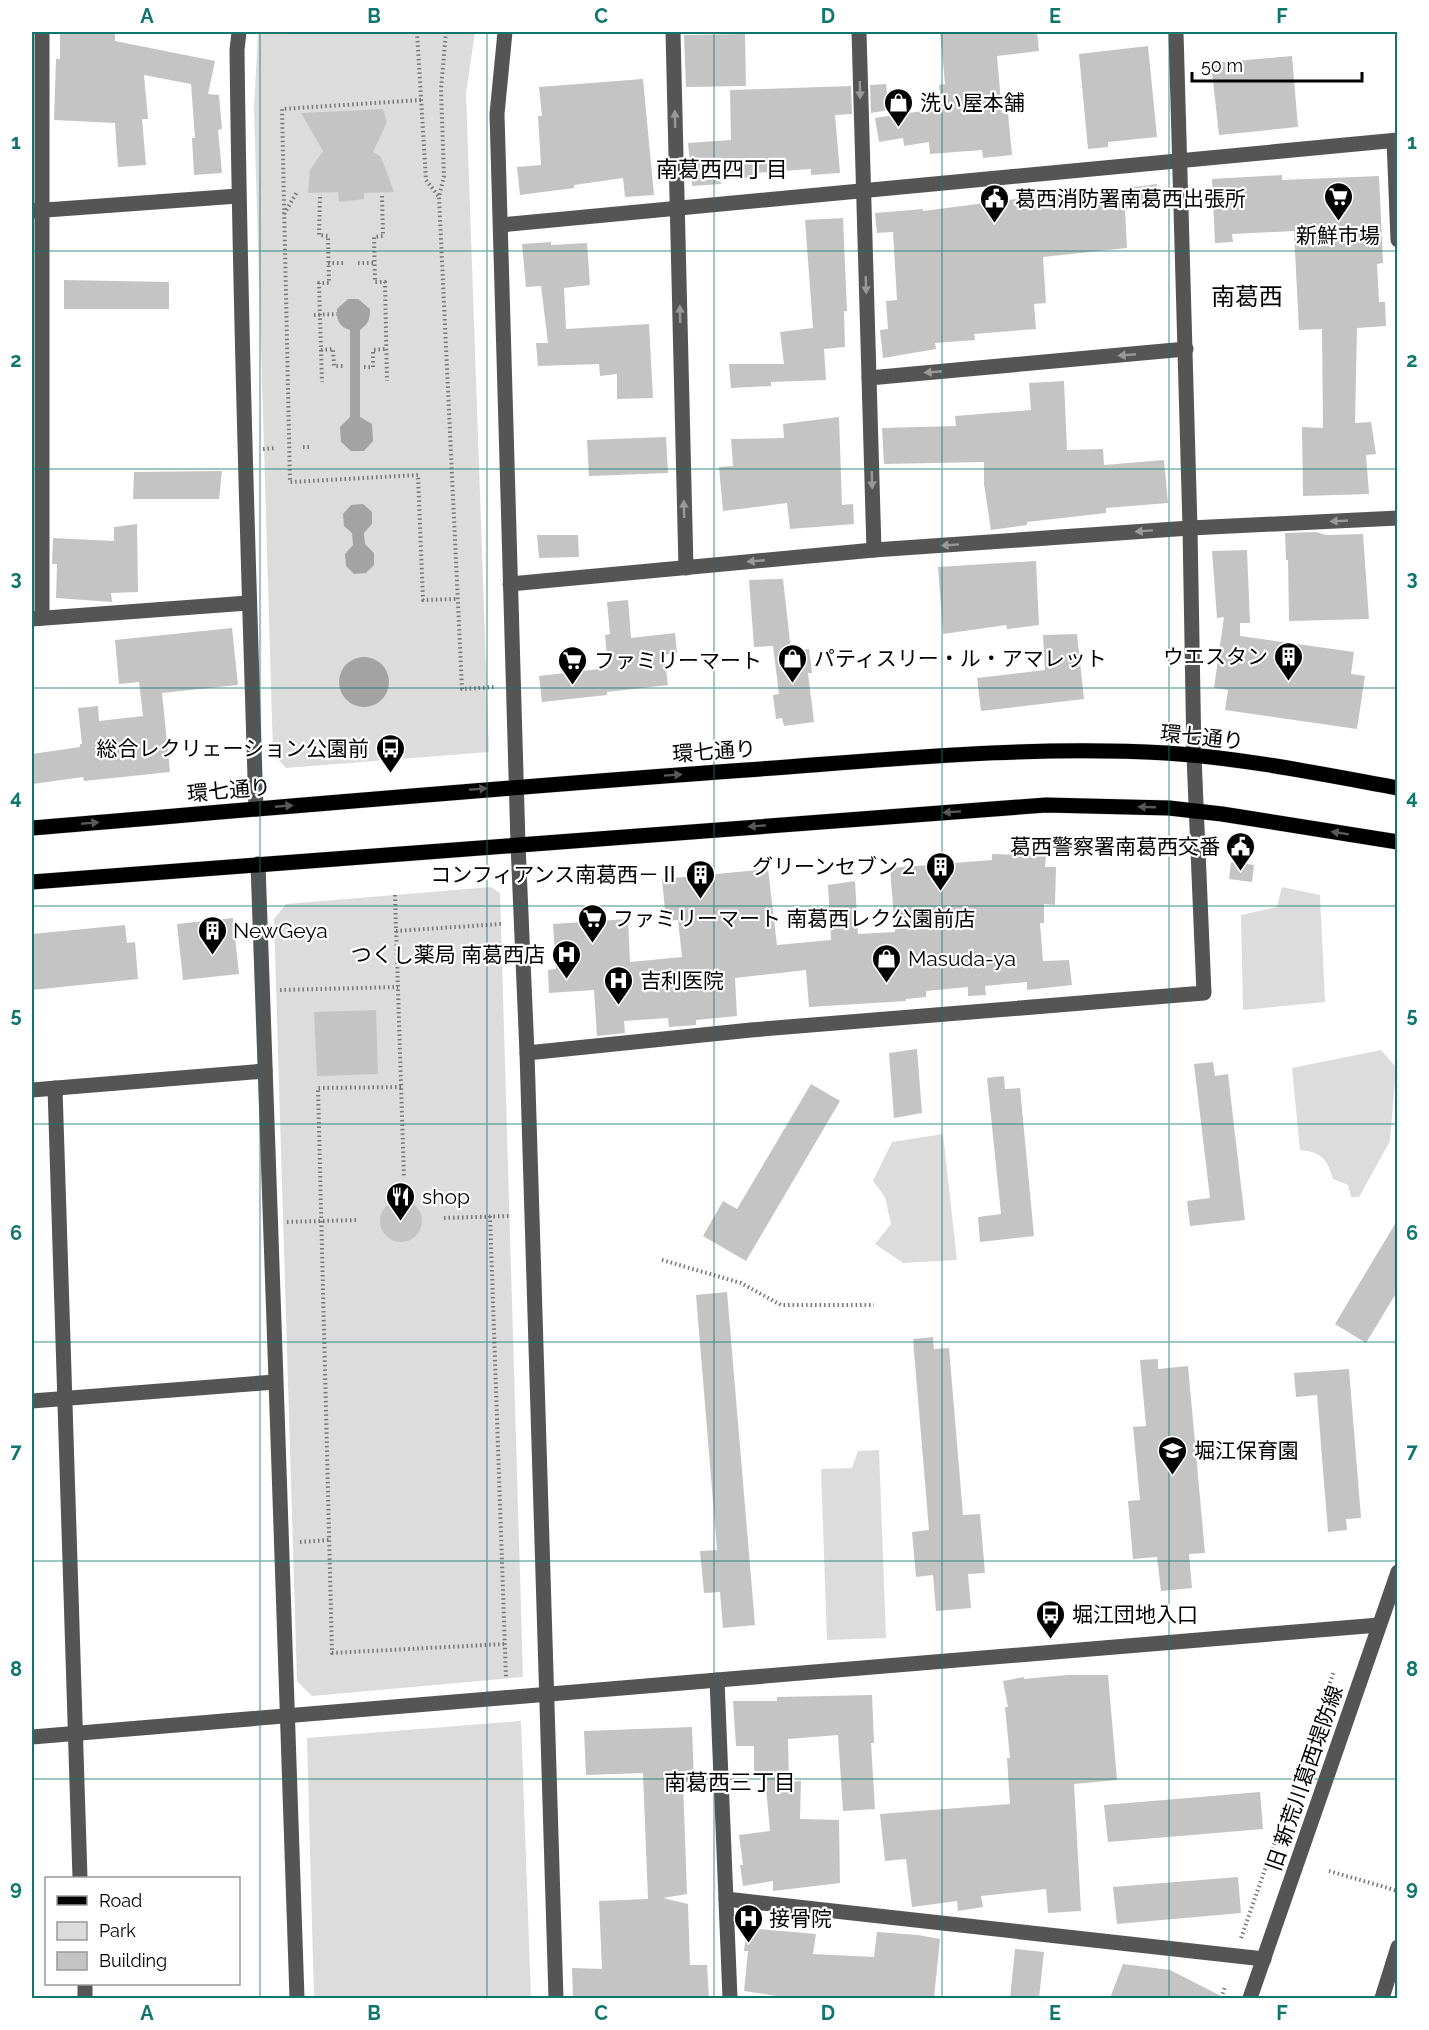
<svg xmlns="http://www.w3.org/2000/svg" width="1429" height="2030" viewBox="0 0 1429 2030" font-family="Raleway,'Noto Sans JP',sans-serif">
<rect width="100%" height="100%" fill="#fff"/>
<g fill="#dcdcdc">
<polygon points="258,32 475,32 466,93 489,752 286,768 273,754 254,109"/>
<polygon points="491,887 500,893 523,1677 312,1696 297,1681 274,919 286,904"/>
<polygon points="1282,887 1320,895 1325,1002 1243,1010 1241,915 1277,907"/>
<path d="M1381,1050L1396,1067L1390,1141L1359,1197H1351L1348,1185L1333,1179C1327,1159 1322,1152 1300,1150L1292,1068Z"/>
<polygon points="943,1134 957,1260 903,1263 875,1244 891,1224 885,1197 873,1181 892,1142"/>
<polygon points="879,1450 886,1638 827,1640 821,1469 852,1468 858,1451"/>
<polygon points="521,1721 531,1998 314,1998 307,1738"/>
</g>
<g fill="#a3a3a3">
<path d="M348,299H358L370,309C370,320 368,324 360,330V417L372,424L373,441L364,451H351L341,442L340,427L350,417V330C338,326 337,320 337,309Z"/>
<polygon points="363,504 372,512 372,524 364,533 365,544 374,553 374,565 366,573 354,574 346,566 345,554 353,545 352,533 344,526 343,514 351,505"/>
<circle cx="364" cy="682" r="25"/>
</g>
<g fill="#c4c4c4">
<polygon points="60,32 115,32 115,41 215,61 208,94 219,95 222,129 218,130 222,173 194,175 192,138 195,138 191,84 144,75 148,119 142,119 146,165 118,167 115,123 54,120 56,59 60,59"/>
<polygon points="940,32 1037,32 1039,51 997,56 1002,113 1008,113 1012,155 983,158 982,150 930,154 929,142 904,146 903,138 879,142 875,118 942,108 939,85 945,84"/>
<polygon points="745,34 746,86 686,87 684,35"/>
<polygon points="1148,46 1157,137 1108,142 1108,147 1088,149 1079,54"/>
<polygon points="1292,56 1298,127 1219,135 1211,63"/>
<polygon points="643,79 654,195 625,197 623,178 574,185 574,188 520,195 517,167 541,165 538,116 542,116 539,87"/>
<polygon points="886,84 889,110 871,113 870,85"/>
<polygon points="851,86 852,114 835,115 840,173 811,175 811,169 753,173 753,177 720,180 721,184 692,186 688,143 731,140 730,90"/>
<polygon points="383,109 387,122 373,152 381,157 394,192 364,193 364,199 339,202 338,192 308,193 310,170 323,151 301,113"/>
<polygon points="1282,175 1282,180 1379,176 1383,263 1377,264 1379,302 1385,302 1386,326 1357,328 1355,423 1371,422 1376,454 1366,455 1369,494 1303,496 1302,427 1323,428 1322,329 1299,330 1294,231 1232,234 1233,242 1215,243 1212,179"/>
<polygon points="1157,184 1158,205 1125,209 1127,248 1043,257 1046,303 1034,304 1036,329 974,334 975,340 935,343 936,349 883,358 880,330 888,329 886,301 897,300 893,232 877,233 875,213 923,209 923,211 1064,193 1064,192 1121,189"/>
<polygon points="843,218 847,311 844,311 845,347 824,349 826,380 771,382 771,386 731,388 729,364 784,364 780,332 813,328 805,220"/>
<polygon points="551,242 551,245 587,243 590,285 564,288 566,329 649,324 653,398 617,399 617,374 600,376 599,364 538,366 536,343 548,343 541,286 526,287 522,244"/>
<polygon points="64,280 169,282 169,309 64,309"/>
<polygon points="1064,381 1067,450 1103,449 1104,465 1164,460 1168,503 1106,508 1106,513 1027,522 1027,525 991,530 984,484 984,462 884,464 882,428 956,426 955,416 1031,410 1029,383"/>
<polygon points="839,417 842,505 853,504 854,524 790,529 787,503 723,511 719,467 733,466 731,439 784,438 783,424"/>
<polygon points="666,437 668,473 589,476 587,440"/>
<polygon points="222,471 219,499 133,499 134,472"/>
<polygon points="137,524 138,592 111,593 112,602 56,598 57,564 52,564 53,538 114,541 114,527"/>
<polygon points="1316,532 1326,535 1363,534 1369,619 1289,621 1288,560 1286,560 1285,533"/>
<polygon points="537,535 578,535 579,557 539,558"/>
<polygon points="1247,550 1250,623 1240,623 1240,636 1354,652 1351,674 1365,676 1357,729 1225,710 1228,690 1214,688 1224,617 1217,618 1212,551"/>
<polygon points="1036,561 1039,625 1007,629 1006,625 943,634 938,567"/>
<polygon points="783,579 791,651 809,649 812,673 808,673 814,722 784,726 782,718 776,719 773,695 779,694 773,646 754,647 749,580"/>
<polygon points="628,600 631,638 675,633 677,653 664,655 668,685 607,692 607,695 542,702 539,676 608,668 605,635 610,634 607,602"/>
<polygon points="232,628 238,685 162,693 170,772 84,781 83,777 33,784 32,754 80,747 80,744 82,744 78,708 98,706 99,721 143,716 139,682 119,684 115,640"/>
<polygon points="1077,634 1084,699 981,711 977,678 1045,670 1043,635"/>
<polygon points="992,854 1046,856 1045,867 1056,867 1055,905 1044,904 1044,923 1040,923 1043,961 1069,960 1072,985 1027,990 1027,982 985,986 986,995 968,996 968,987 926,991 926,997 906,999 906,1001 809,1007 806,970 735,978 737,1016 696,1020 696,1025 669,1027 668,1018 624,1021 625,1033 597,1036 594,990 549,993 548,970 556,969 553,924 628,919 630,962 682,957 678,920 666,921 662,879 768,869 777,945 831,940 828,885 855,881 858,934 895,932 890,868 992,860"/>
<polygon points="1231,862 1254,865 1252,882 1229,879"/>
<polygon points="233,918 239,974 183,980 177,924"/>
<polygon points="125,925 127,943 135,942 138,979 32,990 32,934"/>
<polygon points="376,1010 378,1074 317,1076 314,1012"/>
<polygon points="917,1049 922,1113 894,1118 889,1053"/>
<polygon points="1213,1062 1215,1076 1228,1074 1245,1220 1190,1226 1187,1201 1210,1198 1194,1064"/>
<polygon points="1004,1076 1005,1089 1020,1088 1034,1236 980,1242 978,1217 1001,1214 987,1078"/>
<polygon points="811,1084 840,1101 746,1261 703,1236 723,1201 737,1209"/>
<circle cx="401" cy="1221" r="21"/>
<polygon points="1398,1219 1398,1290 1366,1343 1335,1324"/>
<polygon points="727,1292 755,1625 723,1628 720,1592 704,1593 700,1551 717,1550 696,1295"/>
<polygon points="933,1337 934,1349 949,1348 963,1515 980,1514 985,1573 968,1574 971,1608 936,1611 933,1575 916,1577 912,1532 929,1530 913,1339"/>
<polygon points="1158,1359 1158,1369 1188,1366 1205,1553 1189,1554 1192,1588 1161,1591 1157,1557 1133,1559 1128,1501 1140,1500 1133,1427 1146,1426 1140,1360"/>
<polygon points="1349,1369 1361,1518 1346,1519 1347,1530 1328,1532 1317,1395 1296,1397 1294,1373"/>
<polygon points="1067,1675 1108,1675 1117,1780 1074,1784 1081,1911 1048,1913 1046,1889 981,1896 983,1907 958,1911 957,1901 912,1907 906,1859 885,1861 880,1814 1010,1804 1007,1758 1010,1758 1005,1707 1008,1707 1003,1681 1024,1677 1024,1679"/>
<polygon points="872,1695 874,1743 871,1743 875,1809 843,1811 838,1735 788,1739 789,1782 801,1781 800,1819 839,1820 840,1883 773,1891 773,1881 743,1886 740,1865 743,1865 739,1835 770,1831 765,1777 754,1777 754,1746 736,1746 733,1701 777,1701 777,1697"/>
<polygon points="692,1727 694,1782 683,1782 687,1894 663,1898 688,1904 690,1965 707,1965 709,1998 573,1998 572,1968 602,1969 599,1901 648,1899 643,1773 586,1775 584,1731"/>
<polygon points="1260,1792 1263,1829 1108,1842 1104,1805"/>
<polygon points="1238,1877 1241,1913 1117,1924 1113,1887"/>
<polygon points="747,1928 816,1934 813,1954 874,1957 877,1932 918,1935 940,1939 934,1998 829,1998 810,1997 810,1998 789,1998 744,1991 748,1951 744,1951"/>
<polygon points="1015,1949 1044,1952 1039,1998 1010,1998"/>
<polygon points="1123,1964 1170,1970 1225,1998 1110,1998"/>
</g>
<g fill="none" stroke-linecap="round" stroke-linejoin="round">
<defs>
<g id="major">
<path d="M32,828C270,808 508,787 746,770C885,760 1026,745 1166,753C1243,758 1321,774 1398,788"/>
<polyline points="32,882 1046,805 1169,808 1222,814 1398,842"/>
</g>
</defs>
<use href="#major" stroke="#dbdbdb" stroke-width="16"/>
<g stroke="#777" stroke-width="4" stroke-dasharray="1.5 3" stroke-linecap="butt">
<polyline points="417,32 426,180 439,197"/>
<polyline points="446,32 441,89 444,176 439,197 462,689 495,687"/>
<polyline points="421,100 282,109 290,482 418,475 423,600 458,599"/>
<polyline points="382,196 383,236 374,237 375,282 385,282 387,381"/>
<polyline points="320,197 319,235 328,236 329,283 319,283 322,382"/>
<polyline points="284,214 297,192"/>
<polyline points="328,263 344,263"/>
<polyline points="358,263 375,263"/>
<polyline points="314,315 337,314"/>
<polyline points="321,350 333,349 334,366 345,366"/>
<polyline points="364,367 373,367 373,350 386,349"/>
<polyline points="303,447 311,447"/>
<polyline points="263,449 276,448"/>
<polyline points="395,895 404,1178"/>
<polyline points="396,931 501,924"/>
<polyline points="280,990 398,987"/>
<polyline points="401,1087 318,1088 332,1653 505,1644"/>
<polyline points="490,1216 506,1678"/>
<polyline points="444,1218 509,1216"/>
<polyline points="287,1222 357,1220"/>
<polyline points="662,1260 741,1283 781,1305 874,1305"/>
<polyline points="300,1542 329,1540"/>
<polyline points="1329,1871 1398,1891"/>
<polyline points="1241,1938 1334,1671"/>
<polyline points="1221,1998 1225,1987"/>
</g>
<g stroke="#555" stroke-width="15">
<path d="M239,32L237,50C240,303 248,556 256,809"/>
<polyline points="505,32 497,114 518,844 527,1053 556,1998"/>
<polyline points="673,32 686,568"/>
<polyline points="859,32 874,550"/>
<polyline points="1394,141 1398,240"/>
<polyline points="32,211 238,196"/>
<polyline points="501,225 1398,140"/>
<polyline points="869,378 1186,349"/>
<polyline points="510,584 874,550 1190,528 1398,518"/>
<polyline points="42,618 42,32"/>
<polyline points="32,619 248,603"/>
<path d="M258,864C270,1242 286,1620 297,1998"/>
<polyline points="527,1053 751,1030 1204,993 1194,756 1190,528 1176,32"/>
<polyline points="55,1088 80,1878"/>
<polyline points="32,1090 265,1071"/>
<polyline points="32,1401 275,1382"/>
<polyline points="717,1680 730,1998"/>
<polyline points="32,1737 1379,1625"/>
<polyline points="726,1899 1264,1959"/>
<polyline points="1393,1963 1398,1947"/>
<polyline points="85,1984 85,1998"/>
<polyline points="1250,1998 1398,1572"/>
<polyline points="1382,1998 1393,1963 1398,1965"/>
</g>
<use href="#major" stroke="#000" stroke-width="15"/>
</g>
<defs><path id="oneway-solid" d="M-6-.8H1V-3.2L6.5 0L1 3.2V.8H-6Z" transform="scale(1.5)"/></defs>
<g fill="#999">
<use href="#oneway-solid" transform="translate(860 90) rotate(89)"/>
<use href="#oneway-solid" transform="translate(675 119) rotate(-91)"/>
<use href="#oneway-solid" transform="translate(866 285) rotate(88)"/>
<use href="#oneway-solid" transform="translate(680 314) rotate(-91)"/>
<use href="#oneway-solid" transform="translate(1127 355) rotate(175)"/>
<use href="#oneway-solid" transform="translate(933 372) rotate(175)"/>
<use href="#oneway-solid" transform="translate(872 480) rotate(88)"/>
<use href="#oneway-solid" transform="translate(684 509) rotate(-91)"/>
<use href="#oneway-solid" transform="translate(1339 521) rotate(177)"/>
<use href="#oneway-solid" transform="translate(1144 531) rotate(176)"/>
<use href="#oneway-solid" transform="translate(950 545) rotate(176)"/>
<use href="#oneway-solid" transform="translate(756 561) rotate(175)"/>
</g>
<g fill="#595959">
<use href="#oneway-solid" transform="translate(673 775) rotate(-4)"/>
<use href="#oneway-solid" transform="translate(478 789) rotate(-5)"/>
<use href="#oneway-solid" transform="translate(284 806) rotate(-5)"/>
<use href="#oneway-solid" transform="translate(1147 807) rotate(-178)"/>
<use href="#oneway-solid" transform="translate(952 812) rotate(176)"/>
<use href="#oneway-solid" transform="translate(90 823) rotate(-5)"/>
<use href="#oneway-solid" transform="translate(757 826) rotate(176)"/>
<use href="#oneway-solid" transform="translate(1340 833) rotate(-171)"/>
</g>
<path fill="none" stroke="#0f766e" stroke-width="1.5" stroke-opacity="0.55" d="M260,32V1998M487,32V1998M714,32V1998M942,32V1998M1169,32V1998M32,251H1398M32,469H1398M32,688H1398M32,906H1398M32,1124H1398M32,1342H1398M32,1561H1398M32,1779H1398"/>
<defs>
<symbol id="shop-pin" viewBox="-11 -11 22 30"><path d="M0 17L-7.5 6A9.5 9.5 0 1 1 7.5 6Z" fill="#000" stroke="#fff"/><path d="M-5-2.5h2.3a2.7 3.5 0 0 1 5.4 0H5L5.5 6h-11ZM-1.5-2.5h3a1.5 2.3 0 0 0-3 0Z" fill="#fff"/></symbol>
<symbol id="supermarket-pin" viewBox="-11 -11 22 30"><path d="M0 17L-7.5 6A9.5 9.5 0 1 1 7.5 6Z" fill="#000" stroke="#fff"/><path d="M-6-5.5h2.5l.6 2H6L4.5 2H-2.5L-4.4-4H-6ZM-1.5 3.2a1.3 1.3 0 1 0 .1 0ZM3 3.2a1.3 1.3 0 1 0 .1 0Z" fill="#fff"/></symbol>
<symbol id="civic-pin" viewBox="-11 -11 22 30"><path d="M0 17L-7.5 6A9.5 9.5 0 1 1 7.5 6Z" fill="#000" stroke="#fff"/><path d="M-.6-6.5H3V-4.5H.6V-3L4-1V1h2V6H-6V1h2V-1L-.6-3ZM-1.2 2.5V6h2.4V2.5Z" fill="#fff"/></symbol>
<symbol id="building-pin" viewBox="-11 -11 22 30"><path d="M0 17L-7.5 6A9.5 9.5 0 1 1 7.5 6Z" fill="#000" stroke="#fff"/><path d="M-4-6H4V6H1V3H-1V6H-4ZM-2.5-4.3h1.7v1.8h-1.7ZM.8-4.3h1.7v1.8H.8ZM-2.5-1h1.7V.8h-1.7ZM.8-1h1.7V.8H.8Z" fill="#fff"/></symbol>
<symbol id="bus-pin" viewBox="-11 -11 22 30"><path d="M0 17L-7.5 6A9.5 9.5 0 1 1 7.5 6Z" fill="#000" stroke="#fff"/><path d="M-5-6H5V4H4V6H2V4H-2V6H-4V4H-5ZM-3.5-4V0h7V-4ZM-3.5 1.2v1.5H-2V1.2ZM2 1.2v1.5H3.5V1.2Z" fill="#fff"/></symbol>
<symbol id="hospital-pin" viewBox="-11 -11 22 30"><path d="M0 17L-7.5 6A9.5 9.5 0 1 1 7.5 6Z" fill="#000" stroke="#fff"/><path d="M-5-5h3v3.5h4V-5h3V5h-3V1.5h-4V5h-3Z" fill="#fff"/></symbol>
<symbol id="restaurant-pin" viewBox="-11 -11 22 30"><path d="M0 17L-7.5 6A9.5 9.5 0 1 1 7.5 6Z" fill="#000" stroke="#fff"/><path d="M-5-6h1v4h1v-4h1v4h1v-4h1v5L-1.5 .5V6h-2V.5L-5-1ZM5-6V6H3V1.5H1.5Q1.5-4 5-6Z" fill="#fff"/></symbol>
<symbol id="school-pin" viewBox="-11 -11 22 30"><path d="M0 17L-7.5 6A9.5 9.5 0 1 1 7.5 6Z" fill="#000" stroke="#fff"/><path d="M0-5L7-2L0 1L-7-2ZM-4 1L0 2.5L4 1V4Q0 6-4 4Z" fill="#fff"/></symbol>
</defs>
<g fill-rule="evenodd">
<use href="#shop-pin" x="882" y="86" width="33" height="45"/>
<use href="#supermarket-pin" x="1322" y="180" width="33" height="45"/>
<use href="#civic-pin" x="978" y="182" width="33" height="45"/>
<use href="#building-pin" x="1272" y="640" width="33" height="45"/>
<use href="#shop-pin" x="776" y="642" width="33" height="45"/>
<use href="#supermarket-pin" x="556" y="644" width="33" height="45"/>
<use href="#bus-pin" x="374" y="732" width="33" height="45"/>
<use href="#civic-pin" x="1224" y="830" width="33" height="45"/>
<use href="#building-pin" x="924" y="850" width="33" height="45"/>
<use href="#building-pin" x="684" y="858" width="33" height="45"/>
<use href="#supermarket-pin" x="576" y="902" width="33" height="45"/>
<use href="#building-pin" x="196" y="914" width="33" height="45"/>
<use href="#hospital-pin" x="550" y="938" width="33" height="45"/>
<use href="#shop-pin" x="870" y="942" width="33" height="45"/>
<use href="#hospital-pin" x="602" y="964" width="33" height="45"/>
<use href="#restaurant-pin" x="384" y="1180" width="33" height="45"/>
<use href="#school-pin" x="1156" y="1434" width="33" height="45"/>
<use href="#bus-pin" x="1034" y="1598" width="33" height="45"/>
<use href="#hospital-pin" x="732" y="1902" width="33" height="45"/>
</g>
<g text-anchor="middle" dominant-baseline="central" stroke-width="4.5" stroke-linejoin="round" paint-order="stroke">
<g font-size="21" fill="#000" stroke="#fff" text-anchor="start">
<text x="920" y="102">洗い屋本舗</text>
<text x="1015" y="198">葛西消防署南葛西出張所</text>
<text x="1338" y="235" text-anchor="middle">新鮮市場</text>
<text x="1268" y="656" text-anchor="end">ウエスタン</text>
<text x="814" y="658">パティスリー・ル・アマレット</text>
<text x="594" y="660">ファミリーマート</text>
<text x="369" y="748" text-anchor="end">総合レクリェーション公園前</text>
<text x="1220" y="846" text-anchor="end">葛西警察署南葛西交番</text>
<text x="919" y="866" text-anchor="end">グリーンセブン２</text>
<text x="680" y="874" text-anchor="end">コンフィアンス南葛西－Ⅱ</text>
<text x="613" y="918">ファミリーマート 南葛西レク公園前店</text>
<text x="233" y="930">NewGeya</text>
<text x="545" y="954" text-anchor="end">つくし薬局 南葛西店</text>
<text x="908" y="958">Masuda-ya</text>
<text x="640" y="980">吉利医院</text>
<text x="422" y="1196">shop</text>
<text x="1194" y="1450">堀江保育園</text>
<text x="1072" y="1614">堀江団地入口</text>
<text x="769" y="1918">接骨院</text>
</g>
<g font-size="21" fill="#000" stroke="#fff">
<text transform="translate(1202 737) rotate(6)">環七通り</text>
<text transform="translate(714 751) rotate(-4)">環七通り</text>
<text transform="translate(229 790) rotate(-5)">環七通り</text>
<text transform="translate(1304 1778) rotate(-71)">旧 新荒川葛西堤防線</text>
</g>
<g font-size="22" fill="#000" stroke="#fff">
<text x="722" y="169">南葛西四丁目</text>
<text x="730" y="1782">南葛西三丁目</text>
</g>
<g font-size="24" fill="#000" stroke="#fff">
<text x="1247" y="296">南葛西</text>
</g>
</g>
<rect width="1429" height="2030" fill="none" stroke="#ffffff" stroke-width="66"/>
<rect x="45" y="1877" width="195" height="108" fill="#ffffff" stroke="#999999" stroke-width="1.5"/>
<rect x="57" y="1896" width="30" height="9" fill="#000000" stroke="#999999" stroke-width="1.5"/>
<text x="99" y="1907" font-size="18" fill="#000000">Road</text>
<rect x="57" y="1922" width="30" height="18" fill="#dcdcdc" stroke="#999999" stroke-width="1.5"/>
<text x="99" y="1937" font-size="18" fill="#000000">Park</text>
<rect x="57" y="1952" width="30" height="18" fill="#c4c4c4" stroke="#999999" stroke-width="1.5"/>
<text x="99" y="1967" font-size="18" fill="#000000">Building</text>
<path d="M1192 72v9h170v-9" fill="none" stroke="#000000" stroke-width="3"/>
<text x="1201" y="72" font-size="18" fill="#000000" stroke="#ffffff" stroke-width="4.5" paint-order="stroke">50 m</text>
<rect x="33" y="33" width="1363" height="1964" fill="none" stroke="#0f766e" stroke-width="2"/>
<g font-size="20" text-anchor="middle" font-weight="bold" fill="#0f766e">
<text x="147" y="23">A</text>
<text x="374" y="23">B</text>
<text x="601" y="23">C</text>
<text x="828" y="23">D</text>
<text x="1055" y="23">E</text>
<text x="1282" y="23">F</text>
<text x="16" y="149">1</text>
<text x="1412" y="149">1</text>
<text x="16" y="367">2</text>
<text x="1412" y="367">2</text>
<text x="16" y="585">3</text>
<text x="1412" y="585">3</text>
<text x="16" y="804">4</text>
<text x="1412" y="804">4</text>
<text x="16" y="1022">5</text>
<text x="1412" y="1022">5</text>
<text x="16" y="1240">6</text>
<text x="1412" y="1240">6</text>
<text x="16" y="1458">7</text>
<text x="1412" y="1458">7</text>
<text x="16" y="1676">8</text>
<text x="1412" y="1676">8</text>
<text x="16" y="1895">9</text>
<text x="1412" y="1895">9</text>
<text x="147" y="2020">A</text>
<text x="374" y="2020">B</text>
<text x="601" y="2020">C</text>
<text x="828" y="2020">D</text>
<text x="1055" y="2020">E</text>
<text x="1282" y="2020">F</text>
</g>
</svg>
